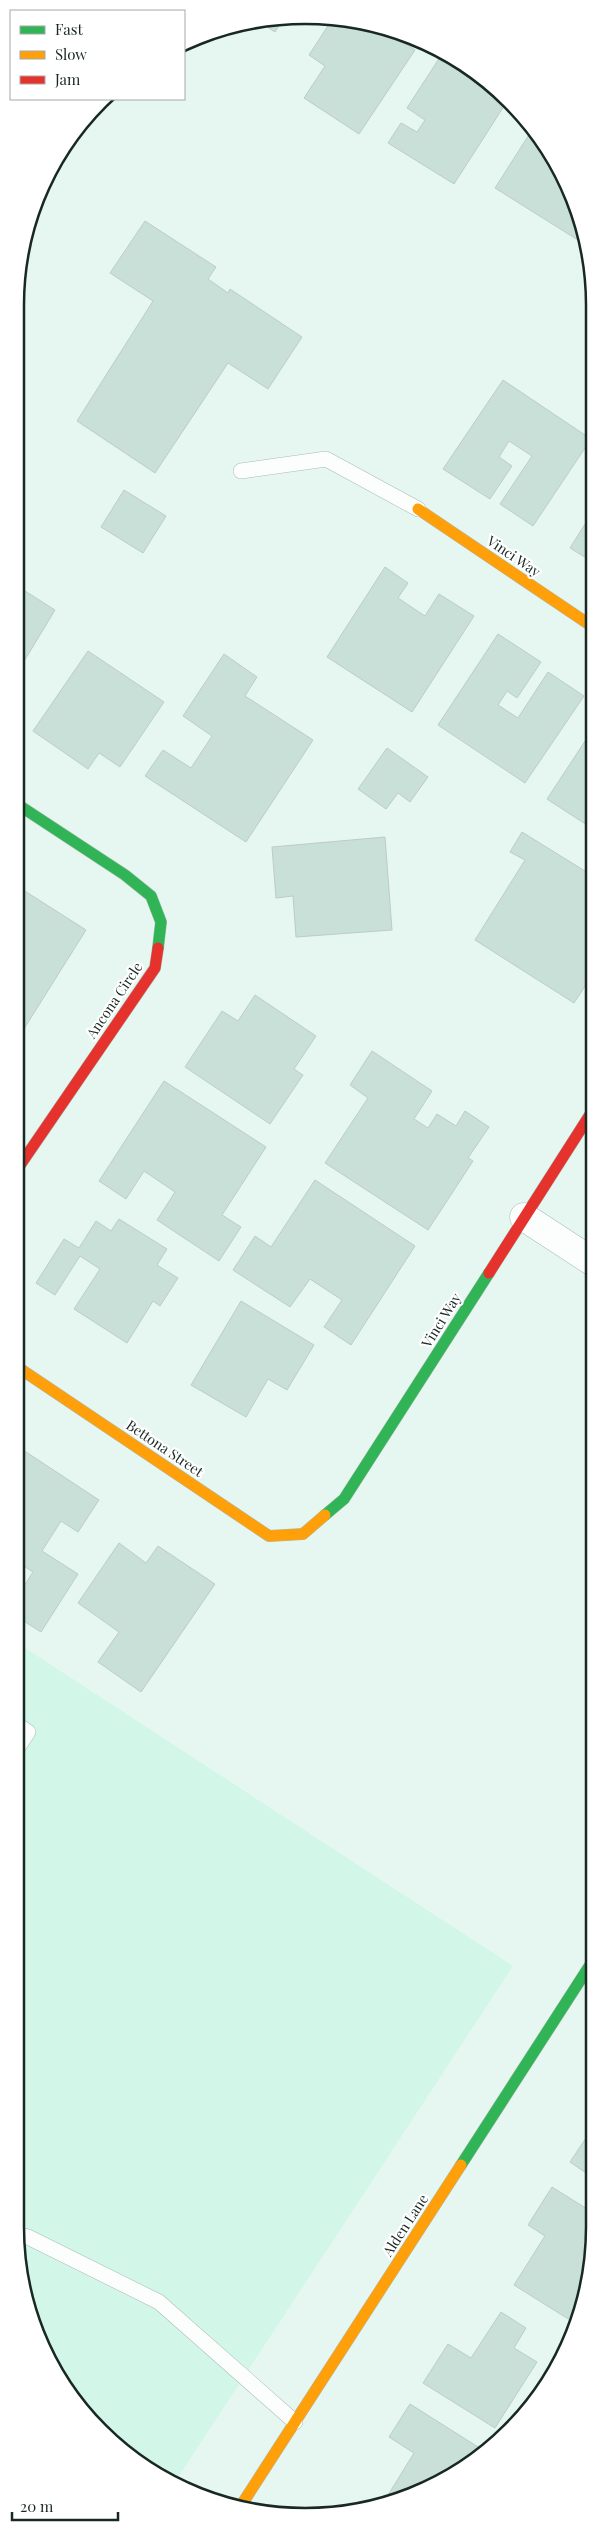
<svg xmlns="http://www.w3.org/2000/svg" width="610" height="2532" viewBox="0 0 610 2532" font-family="'Playfair Display',serif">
<rect width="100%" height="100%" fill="#e5f7f0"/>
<polygon fill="#d2f7e9" points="16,1642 513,1966 173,2485 87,2418 37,2338 15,2227"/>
<g fill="#c9e0d8" stroke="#bccdc6">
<polygon points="333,18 343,18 385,30 415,50 359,134 304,98 325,66 309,55"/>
<polygon points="282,21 275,32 261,23"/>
<polygon points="440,57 506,103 454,184 388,143 401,123 417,132 425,120 407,108"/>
<polygon points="532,130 565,177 584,238 581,242 495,188"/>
<polygon points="145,221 216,267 208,279 228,293 230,289 302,337 268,389 228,363 155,473 77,421 153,301 110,273"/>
<polygon points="503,380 591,439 533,526 500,504 532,456 509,441 499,457 512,466 490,499 443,469"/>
<polygon points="124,490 166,516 143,553 101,527"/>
<polygon points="585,524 593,528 593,562 570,548"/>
<polygon points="385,567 408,583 398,598 425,616 439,594 474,616 412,712 327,657"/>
<polygon points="17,586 55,610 23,663 17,660"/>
<polygon points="498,634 541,662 517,698 507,691 498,705 518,718 548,672 584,696 525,783 438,725"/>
<polygon points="88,651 164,702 120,767 99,753 88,769 33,731"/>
<polygon points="224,654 257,677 245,696 313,740 246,842 145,776 163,750 191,768 212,736 183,716"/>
<polygon points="593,729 593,829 547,799"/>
<polygon points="387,748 428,777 410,802 398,793 386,809 358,789"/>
<polygon points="522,832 593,876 593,974 574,1003 475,940 525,860 510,852"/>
<polygon points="385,837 392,930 296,937 293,896 276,898 272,847"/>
<polygon points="17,886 86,930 22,1032 17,1029"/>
<polygon points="255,995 316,1036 294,1069 303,1075 270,1124 185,1067 222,1011 238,1021"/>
<polygon points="372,1051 432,1091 414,1119 428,1128 437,1114 456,1126 465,1111 489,1127 468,1158 473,1161 428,1230 325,1163 368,1098 350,1085"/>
<polygon points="164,1081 266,1147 222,1215 241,1227 219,1261 157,1220 175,1192 144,1171 126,1199 99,1181"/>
<polygon points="315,1180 415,1246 351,1345 324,1327 342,1300 310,1279 290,1307 233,1270 255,1236 271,1247"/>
<polygon points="119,1219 167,1249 157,1265 178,1278 160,1306 153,1301 127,1343 74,1309 100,1269 80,1256 55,1295 36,1283 64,1239 79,1248 96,1221 111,1231"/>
<polygon points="241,1301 314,1345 287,1390 268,1379 246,1417 191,1385"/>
<polygon points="23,1450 99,1500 78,1532 61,1521 42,1551 78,1574 41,1632 16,1616 16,1599 33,1572 16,1561 16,1460"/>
<polygon points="119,1543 146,1563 158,1546 215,1584 141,1692 98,1662 119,1632 78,1603"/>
<polygon points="592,2129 592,2177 570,2162"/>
<polygon points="552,2187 592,2212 592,2265 573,2322 514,2285 545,2236 528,2225"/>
<polygon points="501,2312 526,2328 514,2348 537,2362 495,2428 423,2383 448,2344 471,2358"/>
<polygon points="410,2404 486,2452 482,2457 398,2502 390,2503 385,2500 414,2453 389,2437"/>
</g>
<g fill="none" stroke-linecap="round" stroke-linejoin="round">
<defs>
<g id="lane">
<polyline points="241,471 326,459 418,509"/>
<polyline points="16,1750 28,1732 16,1724"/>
<polyline points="16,2234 28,2237 159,2302 295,2422"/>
</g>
<polyline id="street" points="524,1217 593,1262"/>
<g id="fast">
<polyline points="17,804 125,875 151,896 161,922 158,948"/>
<polyline points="325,1515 344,1499 489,1273"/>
<polyline points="461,2165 592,1962"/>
</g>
<g id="slow">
<polyline points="418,509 593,627"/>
<polyline points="16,1366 269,1536 303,1534 325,1515"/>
<polyline points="242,2504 461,2165"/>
</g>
<g id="jam">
<polyline points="16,1171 155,968 158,948"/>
<polyline points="489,1273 593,1110"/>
</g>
</defs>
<use href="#lane" stroke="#abbbb5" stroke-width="16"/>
<use href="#street" stroke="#abbbb5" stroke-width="29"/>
<use href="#fast" stroke="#abbbb5" stroke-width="12"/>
<use href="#slow" stroke="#abbbb5" stroke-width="12"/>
<use href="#jam" stroke="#abbbb5" stroke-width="12"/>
<use href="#lane" stroke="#fbfefd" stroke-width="15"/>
<use href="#street" stroke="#fbfefd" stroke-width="28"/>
<use href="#fast" stroke="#30b455" stroke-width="11"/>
<use href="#slow" stroke="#ff9f0a" stroke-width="11"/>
<use href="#jam" stroke="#e5322d" stroke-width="11"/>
</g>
<g text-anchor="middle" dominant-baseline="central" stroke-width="4.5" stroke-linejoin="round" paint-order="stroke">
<g font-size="14" fill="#182822" stroke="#fff">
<text transform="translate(514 556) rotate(34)">Vinci Way</text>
<text transform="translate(114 1000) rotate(-56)">Ancona Circle</text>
<text transform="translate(441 1320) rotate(-58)">Vinci Way</text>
<text transform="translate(165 1448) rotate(34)">Bettona Street</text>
<text transform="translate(405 2225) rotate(-57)">Alden Lane</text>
</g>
</g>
<path d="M0 0H610V2532H0ZM305 24H305A281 281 0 0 1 586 305V2227A281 281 0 0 1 305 2508H305A281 281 0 0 1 24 2227V305A281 281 0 0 1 305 24Z" fill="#fff" fill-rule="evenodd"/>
<path fill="none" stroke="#182822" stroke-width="2.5" d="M305 24H305A281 281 0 0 1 586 305V2227A281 281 0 0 1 305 2508H305A281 281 0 0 1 24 2227V305A281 281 0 0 1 305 24Z"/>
<rect x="10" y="10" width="175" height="90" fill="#ffffff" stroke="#a3a9a7"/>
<rect x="20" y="26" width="25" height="8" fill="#30b455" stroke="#a3a9a7"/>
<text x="55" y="35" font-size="15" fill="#182822">Fast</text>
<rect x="20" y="51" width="25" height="8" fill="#ff9f0a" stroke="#a3a9a7"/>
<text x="55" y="60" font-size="15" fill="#182822">Slow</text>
<rect x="20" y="76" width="25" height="8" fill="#e5322d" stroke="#a3a9a7"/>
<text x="55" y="85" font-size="15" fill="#182822">Jam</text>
<path d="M12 2512v8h106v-8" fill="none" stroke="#182822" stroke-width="2.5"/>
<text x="20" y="2512" font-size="15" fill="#182822" stroke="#ffffff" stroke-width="4" paint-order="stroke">20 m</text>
</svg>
